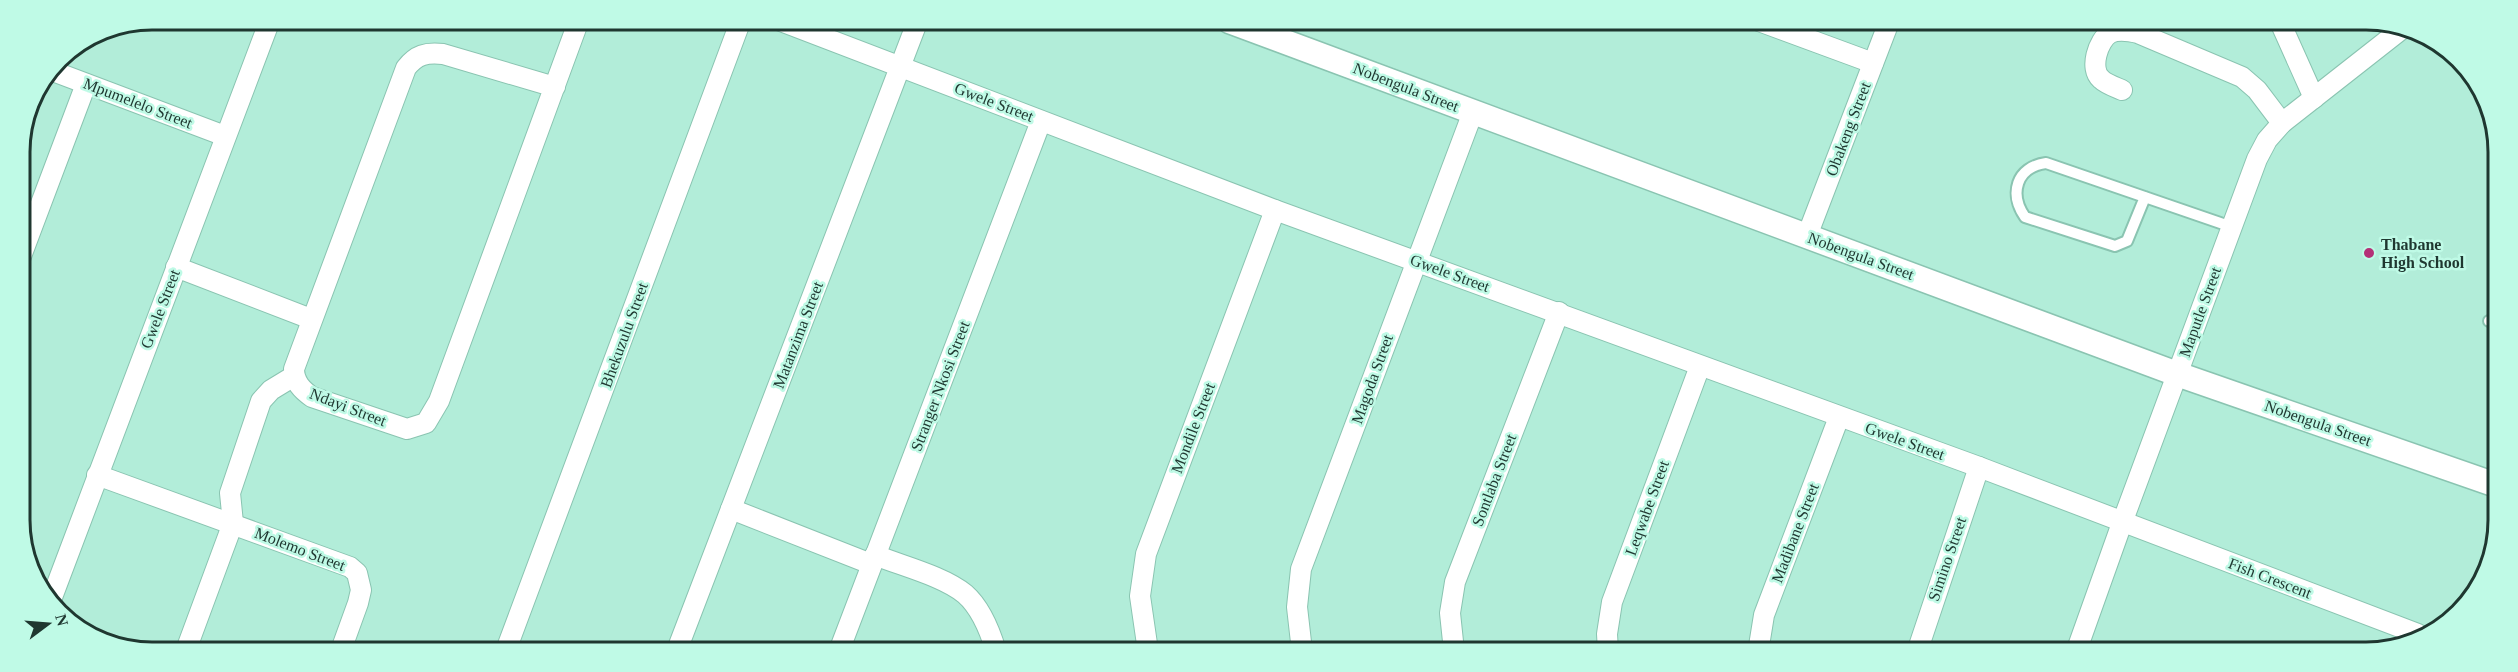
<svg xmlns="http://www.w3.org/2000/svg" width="2518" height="672" viewBox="0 0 2518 672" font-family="Georgia,serif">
<rect width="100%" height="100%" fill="#b2edd9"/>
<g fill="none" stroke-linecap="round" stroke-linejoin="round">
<defs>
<g id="service">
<path d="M2145,197L2127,241L2115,246L2025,217C2009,194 2016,167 2046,163L2232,227"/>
<polyline points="2489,321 2496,321"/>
</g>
<g id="minor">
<polyline points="778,20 1275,210 1979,467 2418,634"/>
<polyline points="1759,21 1873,63"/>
<polyline points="2280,22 2314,98"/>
<polyline points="50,70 225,136"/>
<path d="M555,87L443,54C426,52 416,55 406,68L294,369C294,382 302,390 312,397L407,429L426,423L439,401L579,20"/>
<path d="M2122,90C2115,87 2106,84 2101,79C2089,69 2098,40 2110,33C2119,29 2129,31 2138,33L2242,77L2257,90L2282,123"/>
<polyline points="1807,236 1889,22"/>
<polyline points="20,259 86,84"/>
<polyline points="176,267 311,319"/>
<polyline points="97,475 350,567 357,573 361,590 358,603 341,650"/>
<polyline points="731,509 871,564"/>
<path d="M875,555C902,566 943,576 965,594C981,608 990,631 996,651"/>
<polyline points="51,600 270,20"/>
<polyline points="186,650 233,523 230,493 261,401 271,390 294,376"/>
<polyline points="506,650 741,20"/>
<polyline points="677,650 918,20"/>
<polyline points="839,651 1041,121"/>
<polyline points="1148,651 1140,596 1146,554 1275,210"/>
<polyline points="1302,651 1297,607 1301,569 1473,112"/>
<polyline points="1454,651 1450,613 1455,582 1559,312"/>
<polyline points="1608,651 1607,634 1612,602 1700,366"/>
<polyline points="1758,652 1764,615 1839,417"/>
<polyline points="1917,652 1979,467"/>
<polyline points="2076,652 2122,523 2257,159 2267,140 2282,123 2403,28"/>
</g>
<polyline id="tertiary" points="1229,21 2177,374 2496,485"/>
</defs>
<use href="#service" stroke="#8ac4b1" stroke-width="14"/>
<use href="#minor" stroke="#8ac4b1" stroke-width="22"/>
<use href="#tertiary" stroke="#8ac4b1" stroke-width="27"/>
<use href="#service" stroke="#fff" stroke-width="10"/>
<use href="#minor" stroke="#fff" stroke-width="20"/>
<use href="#tertiary" stroke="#fff" stroke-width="24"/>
</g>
<circle fill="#b43077" stroke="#bffae6" stroke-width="2" cx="2369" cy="253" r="6"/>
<g text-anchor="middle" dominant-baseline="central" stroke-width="5" stroke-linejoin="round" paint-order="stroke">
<g font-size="16" fill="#1f3730" stroke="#bffae6">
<text transform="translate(1406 87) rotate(21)">Nobengula Street</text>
<text transform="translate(994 102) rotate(21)">Gwele Street</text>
<text transform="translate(138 103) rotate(21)">Mpumelelo Street</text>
<text transform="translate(1848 129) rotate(-69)">Obakeng Street</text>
<text transform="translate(1861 256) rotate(20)">Nobengula Street</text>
<text transform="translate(1450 273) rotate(20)">Gwele Street</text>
<text transform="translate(160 309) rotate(-69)">Gwele Street</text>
<text transform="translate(2200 312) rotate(-70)">Maputle Street</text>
<text transform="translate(624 335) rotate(-70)">Bhekuzulu Street</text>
<text transform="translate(798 335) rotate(-69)">Matanzima Street</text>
<text transform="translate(1372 379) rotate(-70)">Magoda Street</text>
<text transform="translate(940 386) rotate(-69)">Stranger Nkosi Street</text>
<text transform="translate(348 407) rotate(21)">Ndayi Street</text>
<text transform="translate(2318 423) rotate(19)">Nobengula Street</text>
<text transform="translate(1193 428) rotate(-69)">Mondile Street</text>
<text transform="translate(1905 441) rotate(20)">Gwele Street</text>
<text transform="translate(1494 480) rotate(-69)">Sontlaba Street</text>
<text transform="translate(1647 508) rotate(-70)">Leqwabe Street</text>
<text transform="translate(1795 533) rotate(-69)">Madibane Street</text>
<text transform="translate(300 549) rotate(21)">Molemo Street</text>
<text transform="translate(1947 559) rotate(-71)">Simino Street</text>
<text transform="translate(2270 578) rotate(21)">Fish Crescent</text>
</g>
<g font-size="16" font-weight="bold" fill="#1f3730" stroke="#bffae6" text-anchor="start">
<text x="2381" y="244">Thabane<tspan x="2381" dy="18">High School</tspan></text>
</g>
</g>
<path d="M0 0H2518V672H0ZM152 30H2366A122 122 0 0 1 2488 152V520A122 122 0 0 1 2366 642H152A122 122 0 0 1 30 520V152A122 122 0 0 1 152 30Z" fill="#bffae6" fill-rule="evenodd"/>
<path fill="none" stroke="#1f3730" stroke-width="3" d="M152 30H2366A122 122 0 0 1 2488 152V520A122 122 0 0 1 2366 642H152A122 122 0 0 1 30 520V152A122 122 0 0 1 152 30Z"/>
<g transform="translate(48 624) rotate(74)" stroke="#bffae6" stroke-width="4.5" paint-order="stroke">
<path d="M0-4.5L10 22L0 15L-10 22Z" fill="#1f3730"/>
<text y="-9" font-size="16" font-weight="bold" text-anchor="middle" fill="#1f3730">N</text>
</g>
</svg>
